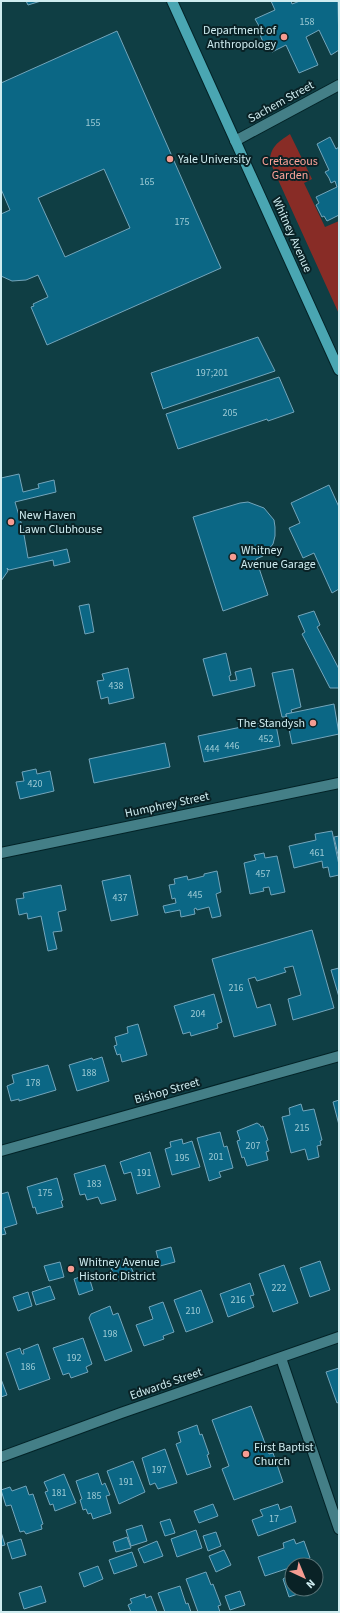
<svg xmlns="http://www.w3.org/2000/svg" width="340" height="1613" viewBox="0 0 340 1613" font-family="'Source Sans 3',sans-serif">
<rect width="100%" height="100%" fill="#0f3e44"/>
<path fill="#882c26" d="M290,134L312,179L304,183L325,227L339,221V314L270,162C270,147 278,142 290,134Z"/>
<g fill="#0b6785" stroke="#73a5bb" fill-rule="evenodd">
<polygon points="26,1 41,1 28,5"/>
<polygon points="271,1 291,1 292,4 300,1 338,1 339,50 331,55 319,30 306,37 318,65 299,73 286,45 272,52 267,43 264,44 257,28 259,26 255,19 275,10"/>
<path d="M117,31L221,268L47,345L31,307L34,306L33,304L48,297L38,275L26,280L12,281L1,276V214L10,210L1,189V83ZM104,169L130,228L65,257L38,198Z"/>
<polygon points="330,137 336,149 339,147 339,215 327,221 324,216 322,217 316,205 319,203 316,197 337,187 335,181 331,183 329,178 325,172 329,170 317,144"/>
<polygon points="258,337 275,371 163,409 151,373"/>
<polygon points="279,377 294,412 268,421 267,419 178,449 166,414"/>
<polygon points="19,474 23,492 39,488 38,484 54,480 56,492 15,502 23,529 28,558 67,549 70,562 54,566 53,560 9,570 7,568 8,571 1,581 1,478"/>
<polygon points="329,485 339,507 339,589 332,593 314,553 303,558 289,528 300,523 291,503"/>
<polygon points="248,502 264,508 274,520 275,527 275,536 273,544 263,556 256,559 268,595 223,611 193,517 240,503"/>
<polygon points="89,604 94,632 85,634 79,606"/>
<polygon points="314,611 320,625 317,627 339,669 339,688 330,688 302,634 305,632 298,616"/>
<polygon points="226,653 231,675 229,676 230,681 237,680 235,672 251,668 255,686 213,696 203,659"/>
<polygon points="128,668 134,698 109,704 108,697 101,699 97,681 104,680 102,674"/>
<polygon points="293,669 301,707 291,710 292,713 286,714 286,717 282,717 272,673"/>
<polygon points="334,704 339,734 292,744 286,714"/>
<polygon points="275,720 280,746 204,762 198,736"/>
<polygon points="165,743 170,767 94,783 89,759"/>
<polygon points="36,769 37,774 50,771 54,791 20,799 16,782 24,781 22,772"/>
<polygon points="332,831 339,865 339,875 330,877 328,867 323,868 322,861 294,868 289,846 316,840 315,834"/>
<polygon points="339,836 339,859 334,837"/>
<polygon points="264,853 265,858 277,856 285,892 271,895 269,887 263,888 264,891 250,894 244,863 256,860 254,855"/>
<polygon points="217,871 221,892 216,894 221,916 212,918 209,907 197,910 196,908 194,909 195,914 181,917 180,910 165,913 163,906 176,903 175,898 172,899 169,885 175,884 174,879 187,876 188,880 204,876 204,874"/>
<polygon points="130,875 138,915 111,921 102,881"/>
<polygon points="61,885 66,910 58,912 62,931 53,932 57,949 48,951 41,916 28,919 27,913 19,915 16,899 24,898 23,893"/>
<polygon points="312,930 334,1008 293,1020 288,999 301,995 293,966 284,968 286,972 257,981 255,977 248,979 257,1008 270,1004 276,1025 234,1037 212,959"/>
<polygon points="339,968 339,997 331,970"/>
<polygon points="214,994 222,1022 217,1024 218,1028 191,1036 190,1032 183,1034 174,1006"/>
<polygon points="138,1024 147,1055 122,1062 120,1054 117,1055 114,1046 117,1045 115,1037 128,1033 127,1027"/>
<polygon points="102,1057 109,1081 77,1091 69,1065 92,1058 93,1060"/>
<polygon points="48,1065 56,1090 19,1101 19,1099 11,1101 7,1086 14,1083 12,1075"/>
<polygon points="339,1100 339,1125 333,1102"/>
<polygon points="301,1104 303,1111 314,1109 322,1140 320,1141 321,1145 317,1146 319,1157 308,1160 305,1149 291,1153 282,1117 290,1115 289,1108"/>
<polygon points="257,1123 260,1125 261,1127 263,1126 268,1140 266,1141 269,1151 266,1152 268,1160 247,1166 244,1157 242,1158 237,1141 240,1140 237,1131"/>
<polygon points="220,1132 224,1147 227,1146 233,1168 219,1172 221,1177 209,1181 197,1138"/>
<polygon points="182,1139 183,1144 192,1141 200,1167 172,1175 165,1149 171,1147 170,1142"/>
<polygon points="150,1152 160,1187 137,1194 131,1172 124,1174 120,1162"/>
<polygon points="105,1165 116,1200 101,1204 98,1197 87,1200 85,1194 80,1195 74,1174"/>
<polygon points="57,1178 63,1200 61,1201 63,1207 37,1214 35,1207 33,1208 27,1187"/>
<polygon points="8,1192 17,1224 4,1228 6,1234 1,1235 1,1194"/>
<polygon points="171,1247 175,1262 160,1266 156,1251"/>
<polygon points="127,1258 134,1274 116,1281 110,1265"/>
<polygon points="320,1261 330,1290 310,1297 300,1268"/>
<polygon points="60,1262 64,1277 49,1281 44,1266"/>
<polygon points="284,1265 298,1303 273,1312 259,1274"/>
<polygon points="88,1274 93,1290 79,1295 74,1279"/>
<polygon points="250,1283 254,1295 250,1296 254,1307 228,1317 220,1294"/>
<polygon points="50,1286 55,1299 36,1305 32,1292"/>
<polygon points="201,1290 213,1322 186,1332 174,1300"/>
<polygon points="28,1292 32,1306 18,1311 13,1297"/>
<polygon points="163,1302 174,1332 163,1336 164,1339 144,1346 136,1325 153,1319 149,1307"/>
<polygon points="110,1306 113,1315 118,1313 132,1351 105,1361 89,1318 91,1314"/>
<polygon points="83,1338 92,1364 86,1367 88,1372 71,1378 69,1373 63,1375 53,1348"/>
<polygon points="38,1344 50,1379 19,1390 6,1353 20,1348 22,1354 24,1354 23,1350"/>
<polygon points="339,1368 339,1402 337,1403 326,1372"/>
<polygon points="1,1379 7,1395 1,1397"/>
<polygon points="251,1406 269,1454 273,1453 283,1482 234,1500 222,1469 229,1466 212,1420"/>
<polygon points="197,1425 200,1435 202,1434 209,1454 207,1455 211,1467 187,1475 176,1444 181,1442 178,1432"/>
<polygon points="165,1449 177,1483 158,1489 155,1483 150,1485 142,1458"/>
<polygon points="133,1461 145,1492 119,1504 107,1471"/>
<polygon points="98,1473 102,1485 105,1483 110,1495 106,1496 111,1513 93,1519 91,1513 88,1514 86,1509 83,1510 80,1500 82,1499 76,1481"/>
<polygon points="64,1474 76,1503 55,1511 53,1504 50,1505 45,1492 48,1491 44,1482"/>
<polygon points="26,1486 29,1495 33,1494 43,1524 41,1525 42,1529 26,1534 24,1531 20,1532 11,1505 6,1506 1,1490 10,1487 12,1491"/>
<polygon points="213,1504 218,1516 199,1523 194,1511"/>
<polygon points="278,1504 280,1510 291,1506 296,1522 258,1536 252,1520 263,1516 260,1510"/>
<polygon points="170,1519 175,1533 165,1536 160,1522"/>
<polygon points="142,1525 147,1541 131,1546 126,1530"/>
<polygon points="196,1530 202,1548 177,1557 171,1539"/>
<polygon points="1,1532 5,1545 1,1546"/>
<polygon points="216,1532 221,1546 208,1551 203,1536"/>
<polygon points="127,1537 131,1548 116,1552 113,1542"/>
<polygon points="21,1539 26,1555 12,1559 7,1543"/>
<polygon points="294,1539 296,1544 304,1541 310,1558 298,1562 299,1564 292,1565 292,1567 265,1576 258,1557 284,1548 283,1543"/>
<polygon points="157,1541 163,1556 144,1563 138,1549"/>
<polygon points="224,1550 231,1565 216,1572 209,1556"/>
<polygon points="132,1552 137,1566 114,1574 109,1560"/>
<polygon points="98,1566 103,1579 84,1587 79,1573"/>
<polygon points="316,1567 319,1576 316,1577 320,1586 316,1587"/>
<polygon points="206,1572 211,1585 213,1584 221,1605 218,1606 220,1612 198,1612 186,1579"/>
<polygon points="292,1573 292,1589 312,1589 289,1597 283,1579 286,1577 286,1576"/>
<polygon points="41,1586 46,1602 24,1609 19,1593"/>
<polygon points="180,1586 186,1604 188,1603 191,1612 165,1612 158,1593"/>
<polygon points="240,1591 245,1605 230,1610 225,1596"/>
<polygon points="145,1594 146,1598 151,1596 157,1612 131,1612 128,1605 132,1603 130,1599"/>
</g>
<g fill="none" stroke-linecap="round" stroke-linejoin="round">
<defs>
<g id="minor">
<polyline points="1,1151 339,1056"/>
<polyline points="281,1358 339,1529"/>
</g>
<g id="tertiary">
<polyline points="235,141 339,85"/>
<polyline points="1,853 339,783"/>
<polyline points="1,1457 121,1413 339,1337"/>
</g>
<polyline id="primary" points="172,1 339,370"/>
</defs>
<use href="#minor" stroke="#032327" stroke-width="12"/>
<use href="#tertiary" stroke="#032327" stroke-width="12"/>
<use href="#primary" stroke="#032327" stroke-width="12"/>
<use href="#minor" stroke="#447f87" stroke-width="10"/>
<use href="#tertiary" stroke="#447f87" stroke-width="10"/>
<use href="#primary" stroke="#4aa6b2" stroke-width="10"/>
</g>
<g fill="#f59c92" stroke="#092226" stroke-width="1.5">
<circle cx="284" cy="37" r="4"/>
<circle cx="170" cy="159" r="4"/>
<circle cx="11" cy="522" r="4"/>
<circle cx="233" cy="557" r="4"/>
<circle cx="313" cy="723" r="4"/>
<circle cx="71" cy="1269" r="4"/>
<circle cx="246" cy="1454" r="4"/>
</g>
<g text-anchor="middle" dominant-baseline="central" stroke-width="4" stroke-linejoin="round" paint-order="stroke">
<g font-size="10" fill="#9ecbd5">
<text x="307" y="22">158</text>
<text x="93" y="123">155</text>
<text x="147" y="182">165</text>
<text x="182" y="222">175</text>
<text x="212" y="373">197;201</text>
<text x="230" y="413">205</text>
<text x="116" y="686">438</text>
<text x="266" y="739">452</text>
<text x="232" y="746">446</text>
<text x="212" y="749">444</text>
<text x="35" y="784">420</text>
<text x="317" y="853">461</text>
<text x="263" y="874">457</text>
<text x="195" y="895">445</text>
<text x="120" y="898">437</text>
<text x="236" y="988">216</text>
<text x="198" y="1014">204</text>
<text x="89" y="1073">188</text>
<text x="33" y="1083">178</text>
<text x="302" y="1128">215</text>
<text x="253" y="1146">207</text>
<text x="216" y="1157">201</text>
<text x="182" y="1158">195</text>
<text x="144" y="1173">191</text>
<text x="94" y="1184">183</text>
<text x="45" y="1193">175</text>
<text x="279" y="1288">222</text>
<text x="238" y="1300">216</text>
<text x="193" y="1311">210</text>
<text x="110" y="1334">198</text>
<text x="74" y="1358">192</text>
<text x="28" y="1367">186</text>
<text x="159" y="1470">197</text>
<text x="126" y="1482">191</text>
<text x="59" y="1493">181</text>
<text x="94" y="1496">185</text>
<text x="274" y="1519">17</text>
</g>
<g font-size="12" fill="#cfecf0" stroke="#092226" text-anchor="start">
<text x="276" y="30" text-anchor="end">Department of<tspan x="276" dy="14">Anthropology</tspan></text>
<text x="178" y="159">Yale University</text>
<text x="19" y="515">New Haven<tspan x="19" dy="14">Lawn Clubhouse</tspan></text>
<text x="241" y="550">Whitney<tspan x="241" dy="14">Avenue Garage</tspan></text>
<text x="305" y="723" text-anchor="end">The Standysh</text>
<text x="79" y="1262">Whitney Avenue<tspan x="79" dy="14">Historic District</tspan></text>
<text x="254" y="1447">First Baptist<tspan x="254" dy="14">Church</tspan></text>
</g>
<g font-size="12" fill="#cfecf0" stroke="#092226">
<text transform="translate(281 102) rotate(-29)">Sachem Street</text>
<text transform="translate(292 235) rotate(66)">Whitney Avenue</text>
<text transform="translate(167 805) rotate(-12)">Humphrey Street</text>
<text transform="translate(167 1091) rotate(-16)">Bishop Street</text>
<text transform="translate(166 1384) rotate(-19)">Edwards Street</text>
</g>
<g font-size="12" fill="#fda399" stroke="#092226">
<text x="290" y="161">Cretaceous<tspan x="290" dy="14">Garden</tspan></text>
</g>
</g>
<rect width="340" height="1613" fill="none" stroke="#cfecf0" stroke-width="4"/>
<g transform="translate(304 1577) rotate(136)"><circle r="19" fill="#092226" stroke="#587377"/>
<path d="M0-3L7 15L0 10L-7 15Z" fill="#f59c92"/>
<text y="-6" font-size="11" font-weight="bold" text-anchor="middle" fill="#cfecf0">N</text>
</g>
</svg>
